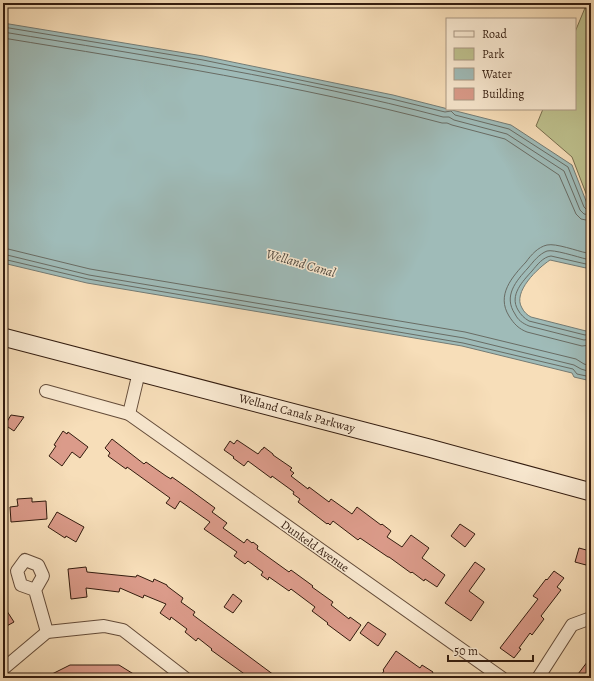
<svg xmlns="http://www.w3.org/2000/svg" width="594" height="681" viewBox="0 0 594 681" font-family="Alegreya,serif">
<rect width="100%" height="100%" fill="#f7deb9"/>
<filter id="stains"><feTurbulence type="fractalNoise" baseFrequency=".005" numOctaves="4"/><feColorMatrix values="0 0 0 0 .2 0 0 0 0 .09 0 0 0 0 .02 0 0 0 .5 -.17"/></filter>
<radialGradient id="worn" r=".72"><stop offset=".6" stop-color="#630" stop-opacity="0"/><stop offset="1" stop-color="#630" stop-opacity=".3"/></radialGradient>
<polygon fill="#bec18e" stroke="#786e4e" points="587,3 591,3 591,196 587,196 572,157 536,126 543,109 575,109 575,32"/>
<path fill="#9fbbb8" stroke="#747b74" d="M3,23L203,56L393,95L511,125L572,165L588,206H591V268H586L550,260C538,268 512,292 522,308C524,312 527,315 531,317L586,331L589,330L591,331V381L574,377L572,373L462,346L87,283L3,263Z"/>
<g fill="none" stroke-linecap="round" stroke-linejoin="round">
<g stroke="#696c64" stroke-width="1">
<polyline points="3,27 203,60 392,99 445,112 451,111 455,115 509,129 568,167 584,207 587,210 591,210"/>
<path d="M3,32C150,56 299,79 443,117H449L454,120L507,134L564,171L580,210L584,214L591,215"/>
<path d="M3,38C150,62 298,85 442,123H447L452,125L505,139L559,175L576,214L581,219L591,221"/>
<polyline points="3,248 8,249 90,269 465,332 576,359 584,364 591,366"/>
<path d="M591,253H587C577,251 556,243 547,245C538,247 531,255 526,262C512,277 496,295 509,316C514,324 519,329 527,332L582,346L591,345"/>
<polyline points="3,254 89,275 464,338 574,365 581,369 591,372"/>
<polyline points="3,259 88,279 463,343 573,369 577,374 591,377"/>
<path d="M591,259H586C578,257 553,249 547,251C539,254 533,262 528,268C516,281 503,296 515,314C518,320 522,323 529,326L584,340L591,339"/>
<path d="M591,264H586L551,256C543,257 537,265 532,271C523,281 509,295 518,310C521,315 524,318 529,321L585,335L591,334"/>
</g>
</g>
<g fill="#db9b8a" stroke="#331c0f">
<polygon points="11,415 24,417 14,431 5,425"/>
<polygon points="63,431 67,434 68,432 88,447 80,458 72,452 62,466 49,456 56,446 54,445"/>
<polygon points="112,439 144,464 146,462 166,476 171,479 172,477 189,489 215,508 212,512 227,523 223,528 244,543 247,539 252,543 253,542 258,546 257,549 289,572 291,570 313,586 312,587 333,602 331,605 349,619 350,617 361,625 350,641 327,624 328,623 312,611 315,607 291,589 289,591 269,577 268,580 261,575 263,572 248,561 245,564 234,556 237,552 204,529 210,522 180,501 175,509 166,503 170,498 127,467 126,469 108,456 110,453 105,448"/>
<polygon points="237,440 258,454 262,449 263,449 264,447 273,454 273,455 292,468 290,470 294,473 291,476 308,489 309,487 329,502 331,499 352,514 357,507 381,525 382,524 391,531 387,537 402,547 411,535 429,548 422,558 445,575 437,587 425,579 424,581 412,572 411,573 389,557 388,557 360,538 358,540 333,521 330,525 328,523 327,524 298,502 300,499 293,494 294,492 272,476 271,478 248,461 244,466 233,458 234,457 224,450 230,441 234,444"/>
<polygon points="32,498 32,502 46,501 47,519 11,522 10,507 18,506 17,499"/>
<polygon points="57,512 84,527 76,542 66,536 65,538 48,527"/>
<polygon points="460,524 475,534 465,547 451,536"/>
<polygon points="579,548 590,551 586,565 575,562"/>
<polygon points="475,562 485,569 469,591 484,602 471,621 445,603"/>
<polygon points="86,567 87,572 136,577 137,575 153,582 154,579 167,585 167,586 183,598 181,602 195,612 193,615 278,678 250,678 211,650 212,649 198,638 196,641 185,632 187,629 171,617 170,620 160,613 166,604 144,595 143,598 120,588 119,592 86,588 87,597 71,599 68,569"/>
<polygon points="554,571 564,578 557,587 561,590 541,616 544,619 532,635 530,633 519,648 521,649 514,658 500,648 538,599 533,596 546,579 547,580"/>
<polygon points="233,594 242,601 233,613 224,607"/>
<polygon points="3,605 14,622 3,628"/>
<polygon points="368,622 386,634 378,646 360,633"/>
<polygon points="396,651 420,668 422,665 433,672 431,676 434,678 379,678 384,671 383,670"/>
<polygon points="591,657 591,678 575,678"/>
<polygon points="70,665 119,665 140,678 44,678"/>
</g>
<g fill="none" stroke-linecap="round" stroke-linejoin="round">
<defs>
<g id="minor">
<polyline points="46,391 129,414 502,678"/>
<polyline points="129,414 139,372"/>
<polyline points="35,590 43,576 38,565 25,560 17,571 21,585 35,590 47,632"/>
<polyline points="3,669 47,632 104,626 123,630 185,678"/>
<polyline points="538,678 572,625 591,618"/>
</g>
<polyline id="secondary" points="3,337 429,448 591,492"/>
</defs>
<use href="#minor" stroke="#644c3a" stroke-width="14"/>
<use href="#secondary" stroke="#331c0f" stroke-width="19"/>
<use href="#minor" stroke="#faead2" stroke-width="12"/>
<use href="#secondary" stroke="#faead2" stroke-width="17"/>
</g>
<g text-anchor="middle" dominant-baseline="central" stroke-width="3" stroke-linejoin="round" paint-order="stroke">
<g font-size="12" fill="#331c0f" stroke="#faead2">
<text transform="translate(297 413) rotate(15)">Welland Canals Parkway</text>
<text transform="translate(315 546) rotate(35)">Dunkeld Avenue</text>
</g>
<g font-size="13" font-style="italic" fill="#534c42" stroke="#faead2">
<text transform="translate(301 263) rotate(16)">Welland Canal</text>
</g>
</g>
<rect width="594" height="681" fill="none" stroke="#f7deb9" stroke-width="16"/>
<rect x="4" y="4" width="586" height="673" fill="none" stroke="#331c0f" stroke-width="2"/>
<rect x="8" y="8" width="578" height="665" fill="none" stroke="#331c0f"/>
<rect x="446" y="18" width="130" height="92" fill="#faead2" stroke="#aa9884"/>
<rect x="454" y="31" width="20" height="6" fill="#faead2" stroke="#aa9884"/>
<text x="482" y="38" font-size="12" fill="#331c0f">Road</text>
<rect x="454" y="48" width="20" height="12" fill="#bec18e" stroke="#aa9884"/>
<text x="482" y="58" font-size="12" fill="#331c0f">Park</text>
<rect x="454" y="68" width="20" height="12" fill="#9fbbb8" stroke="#aa9884"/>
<text x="482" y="78" font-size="12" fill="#331c0f">Water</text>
<rect x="454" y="88" width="20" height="12" fill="#db9b8a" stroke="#aa9884"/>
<text x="482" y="98" font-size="12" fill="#331c0f">Building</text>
<path d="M448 655v6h85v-6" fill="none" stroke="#331c0f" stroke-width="2"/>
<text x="454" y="655" font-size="12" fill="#331c0f" stroke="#faead2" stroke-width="3" paint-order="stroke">50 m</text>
<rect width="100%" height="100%" filter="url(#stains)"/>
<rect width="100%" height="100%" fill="url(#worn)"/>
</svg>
